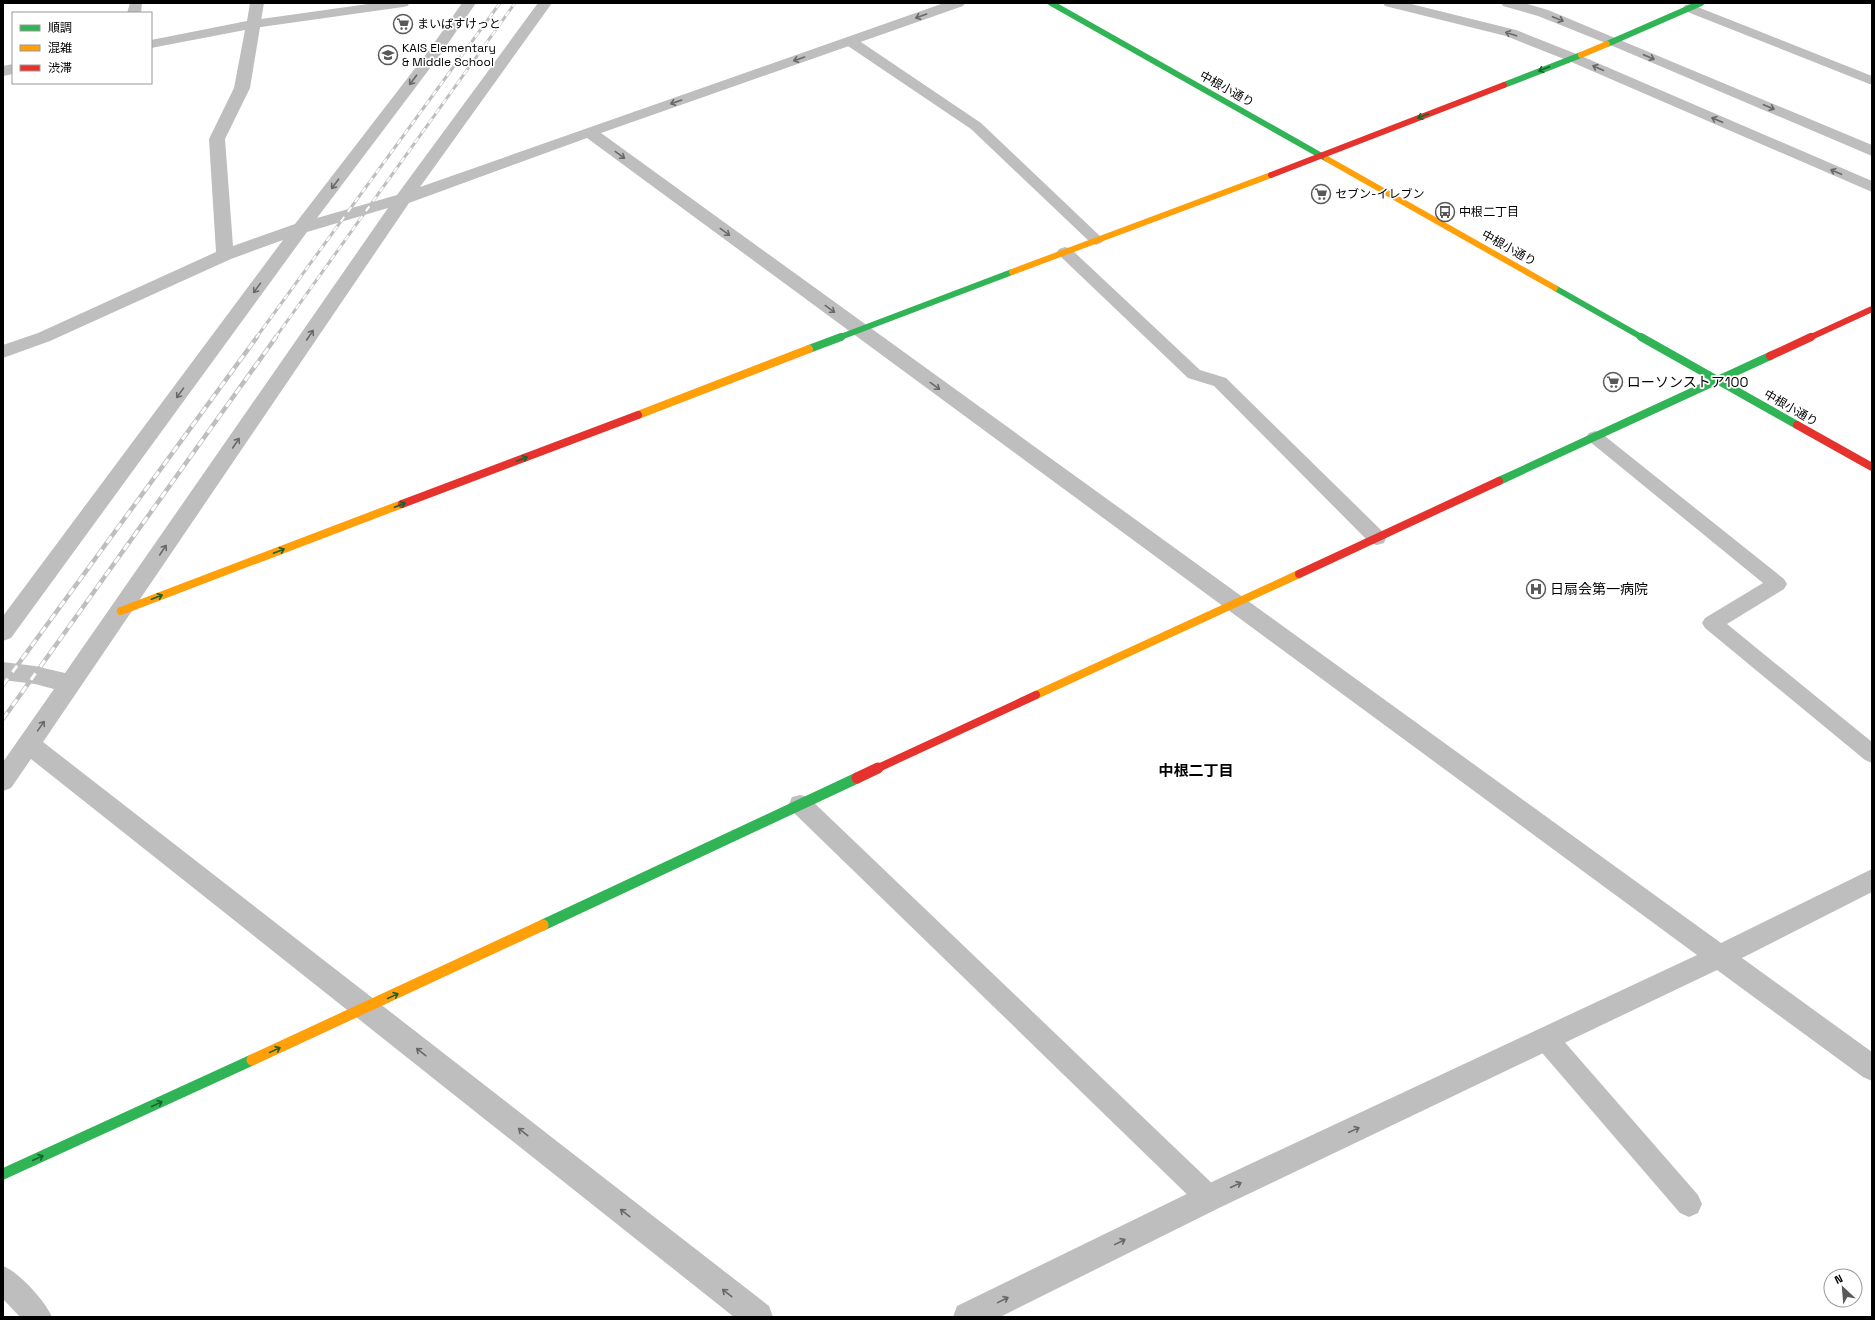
<svg xmlns="http://www.w3.org/2000/svg" width="1875" height="1320" viewBox="0 0 1875 1320" font-family="'Space Grotesk','Noto Sans JP',sans-serif">
<rect width="100%" height="100%" fill="#fff"/>
<g fill="none" stroke-linecap="round" stroke-linejoin="round">
<g fill="#bebebe" fill-rule="evenodd">
<polygon points="130,3 142,3 141,13 127,13"/>
<polygon points="375,3 409,3 408,6 403,7 254,28 249,27 247,24 249,21 254,20"/>
<polygon points="1690,4 1872,76 1872,85 1685,11 1683,8 1685,5"/>
<polygon points="850,37 855,38 981,123 1101,237 1104,240 1101,243 1096,245 1091,243 971,129 845,44 843,41 845,38"/>
<polygon points="1065,247 1071,249 1200,370 1226,378 1384,533 1386,538 1384,543 1377,545 1370,543 1214,386 1188,378 1059,255 1057,252 1059,249"/>
<polygon points="1595,431 1601,433 1784,579 1787,584 1784,589 1727,624 1872,742 1872,763 1865,760 1705,628 1702,623 1705,618 1763,583 1589,441 1586,437 1589,433"/>
<polygon points="800,795 808,797 1218,1189 1222,1198 1218,1207 1209,1211 1200,1207 792,811 789,804 792,797"/>
<polygon points="1546,1027 1555,1031 1698,1195 1702,1204 1698,1213 1689,1217 1680,1213 1537,1047 1534,1039 1537,1031"/>
<path d="M3,1266C19,1272 45,1301 52,1317H20L3,1299Z"/>
</g>
<g fill="#bebebe" fill-rule="evenodd">
<polygon points="250,3 264,3 250,88 225,139 233,246 295,224 430,49 462,3 476,3 440,55 317,218 397,195 538,3 552,3 420,187 944,3 965,3 963,6 601,133 1721,943 1872,869 1872,892 1742,958 1872,1052 1872,1081 1863,1077 1717,970 1219,1208 1000,1317 953,1317 957,1306 1199,1188 1697,955 587,138 409,203 43,742 769,1306 773,1317 734,1317 31,759 11,788 3,791 3,762 54,689 35,684 3,680 3,662 35,666 65,673 388,208 307,232 11,638 3,641 3,616 283,240 231,259 50,341 3,358 3,345 38,333 216,252 209,139 234,88 245,30 151,48 151,40 247,21"/>
<polygon points="1383,3 1407,3 1516,30 1579,55 1872,181 1872,192 1569,61 1506,36 1385,6"/>
<polygon points="1501,3 1524,3 1548,10 1872,145 1872,156 1608,44 1538,16 1503,6"/>
<polygon points="13,64 13,74 3,76 3,66"/>
</g>
<g stroke="#30b455" stroke-width="6">
<polyline points="1051,3 1327,159"/>
<polyline points="1607,44 1701,3"/>
<polyline points="1504,85 1581,55"/>
<polyline points="1555,288 1643,338"/>
<polyline points="838,338 1012,272"/>
</g>
<g stroke="#30b455" stroke-width="8">
<polyline points="1641,337 1797,425"/>
<polyline points="809,349 841,337"/>
<polyline points="1499,481 1770,356"/>
</g>
<g stroke="#30b455" stroke-width="11">
<polyline points="543,925 857,778"/>
<polyline points="3,1174 252,1060"/>
</g>
<g stroke="#ff9f0a" stroke-width="6">
<polyline points="1327,159 1555,288"/>
<polyline points="1012,272 1271,175"/>
</g>
<g stroke="#ff9f0a" stroke-width="8">
<polyline points="638,415 809,349"/>
<polyline points="121,611 402,504"/>
<polyline points="1036,695 1299,574"/>
</g>
<polyline stroke="#ff9f0a" stroke-width="11" points="252,1060 543,925"/>
<g stroke="#e5322d" stroke-width="6">
<polyline points="1271,175 1504,85"/>
<polyline points="1809,338 1872,309"/>
</g>
<g stroke="#e5322d" stroke-width="8">
<polyline points="1770,356 1811,337"/>
<polyline points="1797,425 1872,467"/>
<polyline points="402,504 638,415"/>
<polyline points="1299,574 1499,481"/>
<polyline points="876,769 1036,695"/>
</g>
<polyline stroke="#e5322d" stroke-width="11" points="857,778 878,768"/>
<defs>
<g id="rail-far1">
<polyline points="256,338 500,3"/>
<polyline points="275,338 515,3"/>
</g>
<g id="rail">
<polyline points="3,685 257,337"/>
<polyline points="3,719 276,337"/>
</g>
</defs>
<use href="#rail-far1" stroke="#bebebe" stroke-width="3"/>
<use href="#rail" stroke="#bebebe" stroke-width="4.5"/>
<use href="#rail-far1" stroke="#fff" stroke-width="2" stroke-dasharray="6" stroke-linecap="butt"/>
<use href="#rail" stroke="#fff" stroke-width="3" stroke-dasharray="8" stroke-linecap="butt"/>
<polyline stroke="#ff9f0a" stroke-width="6" points="1581,55 1607,44"/>
</g>
<defs><path id="oneway-shaft" d="M-6 0H5M1.5-3L5.5 0L1.5 3" fill="none" stroke-width="1.6" stroke-linecap="round" stroke-linejoin="round"/></defs>
<g stroke="#686868">
<use href="#oneway-shaft" transform="translate(921 16) rotate(160)"/>
<use href="#oneway-shaft" transform="translate(1558 19) rotate(22)"/>
<use href="#oneway-shaft" transform="translate(1511 34) rotate(-162)"/>
<use href="#oneway-shaft" transform="translate(1649 57) rotate(23)"/>
<use href="#oneway-shaft" transform="translate(799 59) rotate(161)"/>
<use href="#oneway-shaft" transform="translate(1598 68) rotate(-156)"/>
<use href="#oneway-shaft" transform="translate(413 80) rotate(127)"/>
<use href="#oneway-shaft" transform="translate(676 102) rotate(161)"/>
<use href="#oneway-shaft" transform="translate(1769 107) rotate(23)"/>
<use href="#oneway-shaft" transform="translate(1717 120) rotate(-157)"/>
<use href="#oneway-shaft" transform="translate(620 155) rotate(36)"/>
<use href="#oneway-shaft" transform="translate(1836 172) rotate(-157)"/>
<use href="#oneway-shaft" transform="translate(335 184) rotate(127)"/>
<use href="#oneway-shaft" transform="translate(725 232) rotate(36)"/>
<use href="#oneway-shaft" transform="translate(257 288) rotate(126)"/>
<use href="#oneway-shaft" transform="translate(830 309) rotate(36)"/>
<use href="#oneway-shaft" transform="translate(310 335) rotate(-56)"/>
<use href="#oneway-shaft" transform="translate(935 386) rotate(36)"/>
<use href="#oneway-shaft" transform="translate(180 393) rotate(126)"/>
<use href="#oneway-shaft" transform="translate(236 443) rotate(-56)"/>
<use href="#oneway-shaft" transform="translate(163 550) rotate(-56)"/>
<use href="#oneway-shaft" transform="translate(41 726) rotate(-55)"/>
<use href="#oneway-shaft" transform="translate(421 1052) rotate(-142)"/>
<use href="#oneway-shaft" transform="translate(1354 1130) rotate(-25)"/>
<use href="#oneway-shaft" transform="translate(523 1132) rotate(-142)"/>
<use href="#oneway-shaft" transform="translate(1236 1185) rotate(-25)"/>
<use href="#oneway-shaft" transform="translate(625 1213) rotate(-142)"/>
<use href="#oneway-shaft" transform="translate(1120 1242) rotate(-26)"/>
<use href="#oneway-shaft" transform="translate(727 1293) rotate(-142)"/>
<use href="#oneway-shaft" transform="translate(1003 1300) rotate(-26)"/>
</g>
<g stroke="#1a632f">
<use href="#oneway-shaft" transform="translate(1544 69) rotate(159)"/>
<use href="#oneway-shaft" transform="translate(1423 116) rotate(159)"/>
<use href="#oneway-shaft" transform="translate(522 459) rotate(-21)"/>
<use href="#oneway-shaft" transform="translate(400 505) rotate(-21)"/>
<use href="#oneway-shaft" transform="translate(279 551) rotate(-21)"/>
<use href="#oneway-shaft" transform="translate(157 597) rotate(-21)"/>
<use href="#oneway-shaft" transform="translate(393 996) rotate(-25)"/>
<use href="#oneway-shaft" transform="translate(275 1050) rotate(-25)"/>
<use href="#oneway-shaft" transform="translate(157 1104) rotate(-25)"/>
<use href="#oneway-shaft" transform="translate(38 1158) rotate(-25)"/>
</g>
<defs>
<symbol id="supermarket-ring" viewBox="-11 -11 22 22"><circle r="9.5" fill="#fff" stroke="#595959" stroke-width="1.5"/><path d="M-6-5.5h2.5l.6 2H6L4.5 2H-2.5L-4.4-4H-6ZM-1.5 3.2a1.3 1.3 0 1 0 .1 0ZM3 3.2a1.3 1.3 0 1 0 .1 0Z" fill="#595959"/></symbol>
<symbol id="school-ring" viewBox="-11 -11 22 22"><circle r="9.5" fill="#fff" stroke="#595959" stroke-width="1.5"/><path d="M0-5L7-2L0 1L-7-2ZM-4 1L0 2.5L4 1V4Q0 6-4 4Z" fill="#595959"/></symbol>
<symbol id="bus-ring" viewBox="-11 -11 22 22"><circle r="9.5" fill="#fff" stroke="#595959" stroke-width="1.5"/><path d="M-5-6H5V4H4V6H2V4H-2V6H-4V4H-5ZM-3.5-4V0h7V-4ZM-3.5 1.2v1.5H-2V1.2ZM2 1.2v1.5H3.5V1.2Z" fill="#595959"/></symbol>
<symbol id="hospital-ring" viewBox="-11 -11 22 22"><circle r="9.5" fill="#fff" stroke="#595959" stroke-width="1.5"/><path d="M-5-5h3v3.5h4V-5h3V5h-3V1.5h-4V5h-3Z" fill="#595959"/></symbol>
</defs>
<g fill-rule="evenodd">
<use href="#supermarket-ring" x="392" y="13" width="22" height="22"/>
<use href="#school-ring" x="377" y="44" width="22" height="22"/>
<use href="#supermarket-ring" x="1310" y="183" width="22" height="22"/>
<use href="#bus-ring" x="1434" y="201" width="22" height="22"/>
<use href="#supermarket-ring" x="1602" y="371" width="22" height="22"/>
<use href="#hospital-ring" x="1525" y="578" width="22" height="22"/>
</g>
<g text-anchor="middle" dominant-baseline="central" stroke-width="3.5" stroke-linejoin="round" paint-order="stroke">
<g font-size="12" fill="#000" stroke="#fff" text-anchor="start">
<text x="417" y="24">まいばすけっと</text>
<text x="402" y="48">KAIS Elementary<tspan x="402" dy="14">&amp; Middle School</tspan></text>
<text x="1335" y="194">セブン-イレブン</text>
<text x="1459" y="212">中根二丁目</text>
</g>
<g font-size="12" fill="#000" stroke="#fff">
<text transform="translate(1227 89) rotate(29)">中根小通り</text>
<text transform="translate(1509 248) rotate(29)">中根小通り</text>
<text transform="translate(1791 408) rotate(30)">中根小通り</text>
</g>
<g font-size="14" fill="#000" stroke="#fff" text-anchor="start">
<text x="1627" y="382">ローソンストア100</text>
<text x="1550" y="589">日扇会第一病院</text>
</g>
<g font-size="15" font-weight="bold" fill="#000" stroke="#fff">
<text x="1196" y="770">中根二丁目</text>
</g>
</g>
<rect width="1875" height="1320" fill="none" stroke="#000000" stroke-width="8"/>
<rect x="12" y="12" width="140" height="72" fill="#ffffff" stroke="#999999"/>
<rect x="20" y="25" width="20" height="6" fill="#30b455" stroke="#999999"/>
<text x="48" y="32" font-size="12" fill="#000000">順調</text>
<rect x="20" y="45" width="20" height="6" fill="#ff9f0a" stroke="#999999"/>
<text x="48" y="52" font-size="12" fill="#000000">混雑</text>
<rect x="20" y="65" width="20" height="6" fill="#e5322d" stroke="#999999"/>
<text x="48" y="72" font-size="12" fill="#000000">渋滞</text>
<g transform="translate(1843 1288) rotate(334)"><circle r="19" fill="#ffffff" stroke="#999999"/>
<path d="M0-3L7 15L0 10L-7 15Z" fill="#595959"/>
<text y="-6" font-size="11" font-weight="bold" text-anchor="middle" fill="#000000">N</text>
</g>
</svg>
